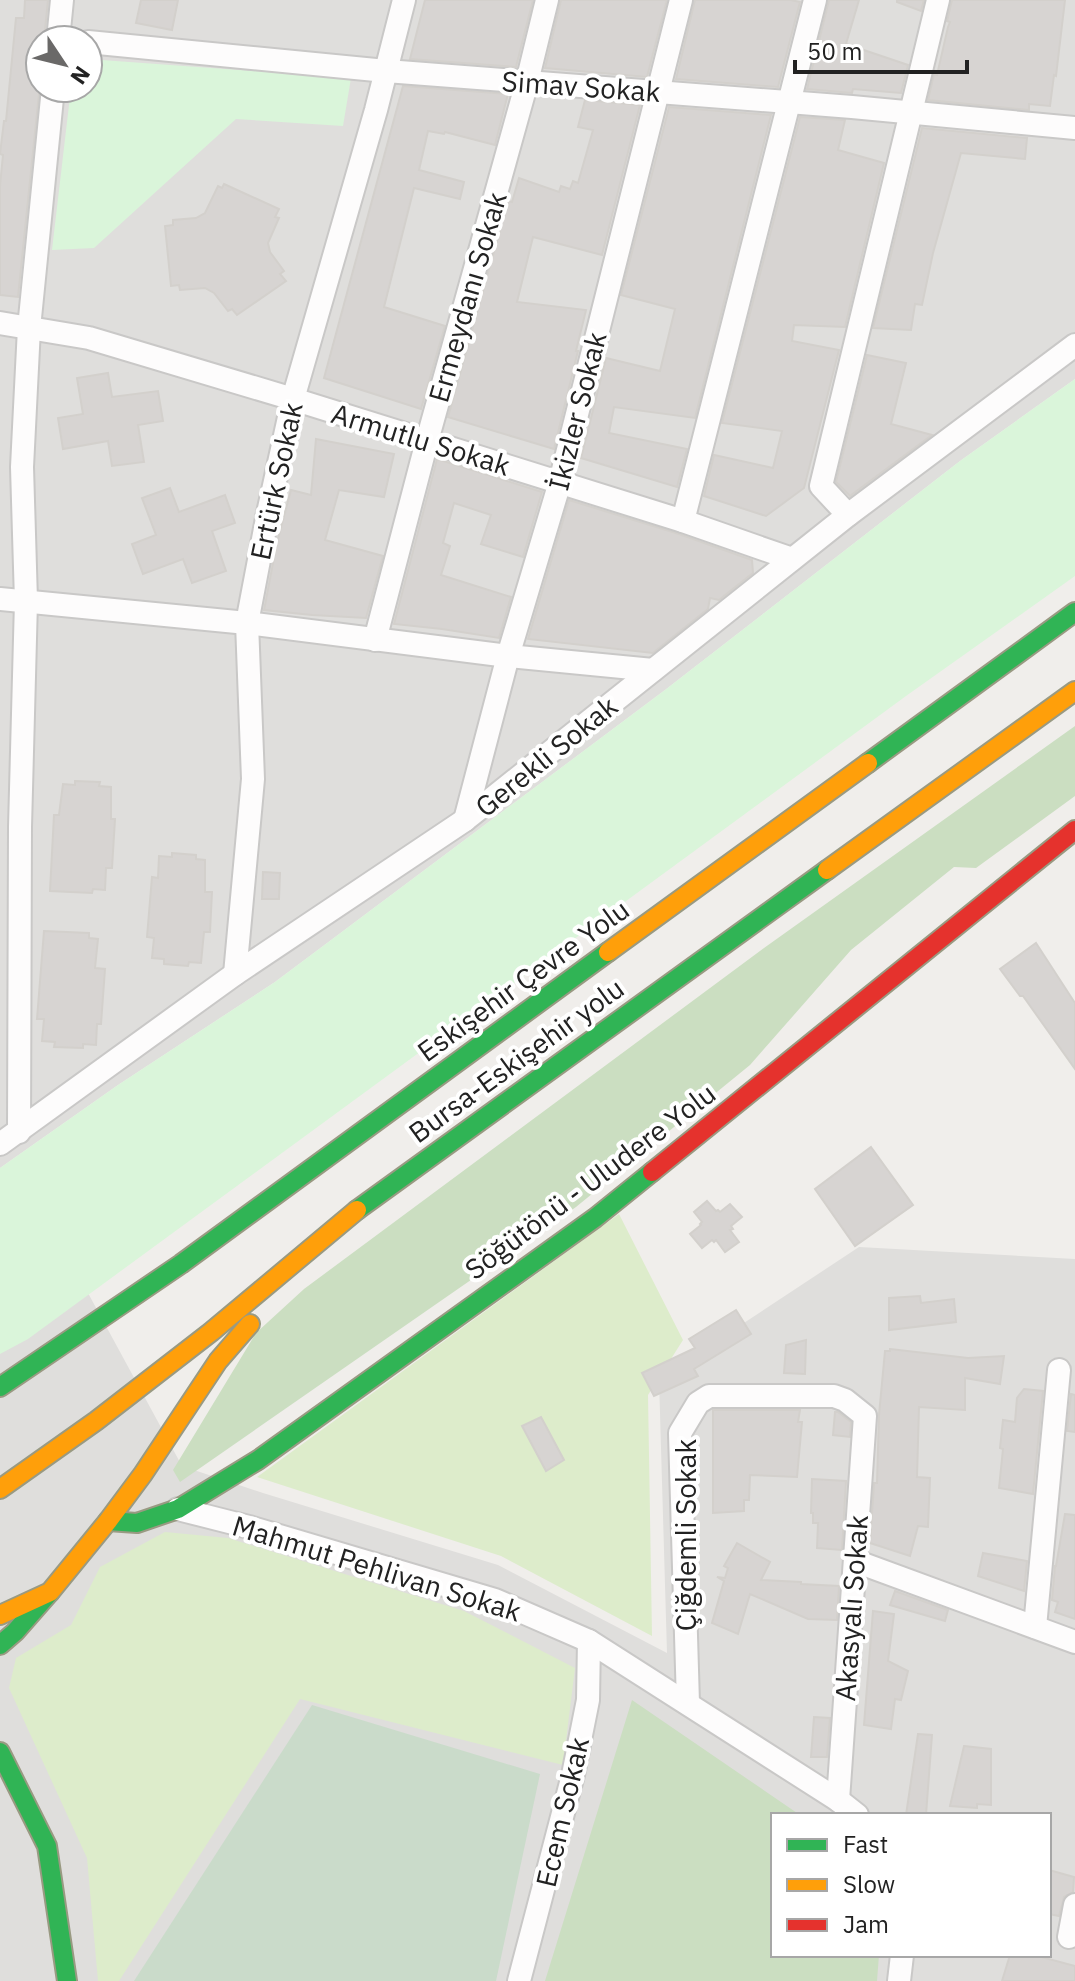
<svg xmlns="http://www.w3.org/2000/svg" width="1075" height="1981" viewBox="0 0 1075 1981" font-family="'IBM Plex Sans',sans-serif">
<rect width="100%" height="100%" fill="#f0eeeb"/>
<g fill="#dfdedc" fill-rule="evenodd">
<path d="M0,0H1075V379L960,461L665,690L275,982L118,1085L0,1168ZM40,40H88V88H40Z"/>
<path d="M0,1187L69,1258L182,1466L263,1493L498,1565L667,1653L659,1379L859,1247L1075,1259V1981H0ZM773,1815H1049V1955H773Z"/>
</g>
<g fill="#ddeccb">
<polygon points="619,1214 683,1340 648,1395 652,1636 501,1556 257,1477"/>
<polygon points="165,1532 228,1538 464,1611 575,1668 563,1765 300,1699 119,1981 98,1981 87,1858 9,1688 16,1658 71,1625 100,1567"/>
</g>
<g fill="#cbdec1">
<polygon points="1075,726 1075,796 976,868 954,867 851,950 750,1065 576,1207 180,1482 173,1470 256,1333 304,1289 764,948"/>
<polygon points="632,1700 800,1815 773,1815 773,1955 879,1955 877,1981 545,1981"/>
</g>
<polygon fill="#cadbca" points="312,1705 540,1774 496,1981 134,1981"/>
<g fill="#daf5da">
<polygon points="88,59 351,78 343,126 236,119 94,248 52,250 71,88 88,88"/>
<polygon points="1075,379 1075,576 906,696 28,1339 0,1354 0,1168 118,1085 275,982 665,690 960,461"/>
</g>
<g fill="#d7d4d2" stroke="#d3d0cc" stroke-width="2">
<polygon points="25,0 48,0 44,40 40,40 40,84 18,297 0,295 0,186 3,155 0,154 4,121 6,121 16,18 24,18"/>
<polygon points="141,0 178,0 172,30 136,23"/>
<polygon points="425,0 533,0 516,67 410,59"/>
<polygon points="561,0 667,0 647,77 545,68"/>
<polygon points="695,0 791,0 800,2 778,87 676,79"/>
<polygon points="829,0 859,0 846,44 908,65 901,93 853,89 852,93 807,89"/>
<polygon points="897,0 924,0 921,11 897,2"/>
<polygon points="952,0 1065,0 1056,76 1054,75 1050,106 1029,104 1029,110 928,100 934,74 937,75 948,27 950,22 947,21"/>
<polygon points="403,86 508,94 495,145 445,132 444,134 428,131 419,170 464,182 460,199 414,188 384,307 445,326 421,409 324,378"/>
<polygon points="585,100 640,105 602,255 533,237 517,302 586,310 576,351 578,351 554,449 448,417 508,201 512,202 519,178 559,192 561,186 570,189 573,181 578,183 593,130 578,127"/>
<polygon points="669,107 771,115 695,418 614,407 609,433 687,449 677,487 581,458 606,358 660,371 675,309 621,295"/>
<polygon points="800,117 845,120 838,150 884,163 845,327 794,325 792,341 839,350 804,488 766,516 704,496 714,455 773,468 782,431 722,423"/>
<polygon points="922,128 1027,138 1025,159 961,153 933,253 922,305 915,304 911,330 873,328"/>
<polygon points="224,184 279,209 275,217 279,218 268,243 270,252 284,271 280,274 286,281 237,315 232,309 228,311 214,293 205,288 180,290 179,285 171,286 165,226 173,225 173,220 196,218 205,213 218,186 222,188"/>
<polygon points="867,355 906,363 891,424 932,435 850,496 836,482"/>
<polygon points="108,373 112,397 158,391 163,421 138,425 144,462 112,466 108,441 63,449 58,418 83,414 77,378"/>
<polygon points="316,439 394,454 384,497 339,490 325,540 383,556 366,618 312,615 264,610 277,542 291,490 311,495"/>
<polygon points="437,459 542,492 523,557 481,544 491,515 454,503 443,543 450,546 441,575 511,597 499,638 442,629 394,624"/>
<polygon points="170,488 179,512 225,495 235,523 212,531 226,571 192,583 183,559 143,574 132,544 156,535 142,498"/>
<polygon points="569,500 679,534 752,560 753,573 719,600 710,598 708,609 653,653 528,639"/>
<polygon points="75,781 100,782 99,786 111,787 111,819 115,819 112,868 106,868 105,890 93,889 92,893 50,891 54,815 59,815 63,784 75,785"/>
<polygon points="172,853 196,855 196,859 205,860 205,892 212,892 210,932 204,932 201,963 189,962 188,966 164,964 164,959 152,958 154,938 147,937 152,877 158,878 159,856 172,857"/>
<polygon points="263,872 280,873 279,899 262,899"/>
<polygon points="44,931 89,933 89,938 98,939 95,968 105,969 101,1024 97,1024 96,1045 83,1044 83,1048 54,1047 55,1042 42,1041 44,1019 37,1019"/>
<polygon points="1036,943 1075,1003 1075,1069 1023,996 1020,996 1000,969"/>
<polygon points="871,1147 913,1205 855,1246 815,1189"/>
<polygon points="707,1201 716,1211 718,1210 720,1212 730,1204 742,1217 731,1226 733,1229 730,1230 739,1242 725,1252 716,1240 714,1242 712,1240 702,1248 690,1234 701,1225 700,1224 702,1222 694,1212"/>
<polygon points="920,1296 921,1303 954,1299 956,1322 889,1330 889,1298"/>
<polygon points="736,1310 751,1334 694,1369 698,1376 654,1396 642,1373 695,1348 689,1339"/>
<polygon points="806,1340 805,1374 784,1373 786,1345"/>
<polygon points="890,1349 968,1358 1004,1356 1000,1384 965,1378 965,1410 919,1407 917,1477 930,1478 928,1527 918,1526 910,1556 870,1543 874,1483 877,1483 879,1415 885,1351 890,1351"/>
<polygon points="1024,1389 1043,1391 1033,1494 999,1488 1003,1449 1000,1448 1003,1420 1015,1422 1017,1398"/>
<polygon points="1071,1394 1075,1395 1075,1432 1067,1431"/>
<polygon points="713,1410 800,1410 798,1422 802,1422 797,1477 750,1475 749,1500 744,1500 744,1511 713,1513"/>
<polygon points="835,1412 838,1412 851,1422 850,1437 833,1435"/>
<polygon points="541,1417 564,1460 546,1471 522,1426"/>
<polygon points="812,1479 846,1481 842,1550 817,1548 818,1523 813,1523 813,1513 811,1513"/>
<polygon points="1065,1514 1075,1515 1075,1619 1055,1612 1058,1602 1052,1600 1055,1566 1056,1566"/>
<polygon points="737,1543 770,1562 761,1580 801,1582 801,1584 839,1586 837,1620 808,1619 750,1594 738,1634 712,1623 724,1581 717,1577 725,1578 728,1568 724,1566"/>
<polygon points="983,1553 1027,1561 1024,1591 978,1576"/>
<polygon points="895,1591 948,1610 945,1621 890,1605"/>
<polygon points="873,1611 894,1614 888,1661 908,1671 901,1700 895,1699 891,1729 864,1725"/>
<polygon points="814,1717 830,1718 827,1757 811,1757"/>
<polygon points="918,1734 932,1735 926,1815 906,1815"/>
<polygon points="964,1746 991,1749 991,1805 977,1804 977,1808 950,1806"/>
<polygon points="1049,1870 1074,1877 1073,1892 1064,1897 1059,1916 1049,1914"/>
<polygon points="1010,1955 1034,1955 1075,1966 1075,1981 1002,1981"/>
</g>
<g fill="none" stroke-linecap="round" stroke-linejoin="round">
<defs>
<g id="street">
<polyline points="58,40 62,0"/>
<polyline points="88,42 386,71 852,107 1075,128"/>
<polyline points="0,323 89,338 293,399 683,521 792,559"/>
<polyline points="848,515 821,486 938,0"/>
<polyline points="683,521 815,0"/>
<polyline points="0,599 247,623 508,656 653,670"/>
<polyline points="375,640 427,441 527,82 547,0"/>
<polyline points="465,820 508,656 560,482 681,0"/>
<polyline points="235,974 253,779 247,623 268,513 293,399 376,110 404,0"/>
<polyline points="19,1132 20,827 26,601 22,467 29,328 53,88"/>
<polyline points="0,1144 235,974 465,820 848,515 1075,345"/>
<polyline points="178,1509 249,1527 495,1600 589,1641 838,1800 857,1815"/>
<polyline points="855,1561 1075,1642"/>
<polyline points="1035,1627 1059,1370"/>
<polyline points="688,1703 680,1433 698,1403 709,1396 834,1396 845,1400 865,1416 838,1800"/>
<polyline points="1069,1937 1075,1905"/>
<polyline points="519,1981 573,1775 588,1700 589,1641"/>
<polyline points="899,1981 902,1955"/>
</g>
<g id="fast">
<polyline points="868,763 1075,612"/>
<polyline points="357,1210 827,870"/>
<polyline points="0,1387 181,1264 608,952"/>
<polyline points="108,1521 137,1523 178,1509 258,1460 595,1218 652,1172"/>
<polyline points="0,1645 15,1632 50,1592"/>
<polyline points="0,1752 47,1846 67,1981"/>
</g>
<g id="slow">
<polyline points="827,870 1075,691"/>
<polyline points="608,952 868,763"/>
<polyline points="0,1489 96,1421 211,1332 357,1210"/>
<polyline points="0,1615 50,1592 108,1521 143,1474 218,1361 250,1324"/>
</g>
<polyline id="jam" points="652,1172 1075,830"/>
</defs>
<use href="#street" stroke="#c9c8c7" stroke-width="26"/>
<use href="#fast" stroke="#999a82" stroke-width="22"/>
<use href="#slow" stroke="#999a82" stroke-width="22"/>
<use href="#jam" stroke="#999a82" stroke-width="22"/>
<use href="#street" stroke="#fdfcfc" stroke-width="22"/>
<use href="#fast" stroke="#30b455" stroke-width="18"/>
<use href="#slow" stroke="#ff9f0a" stroke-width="18"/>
<use href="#jam" stroke="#e5322d" stroke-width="18"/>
</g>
<g text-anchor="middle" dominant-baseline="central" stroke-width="8" stroke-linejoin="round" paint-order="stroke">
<g font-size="28" fill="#222" stroke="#fff">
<text transform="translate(581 86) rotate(4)">Simav Sokak</text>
<text transform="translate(467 297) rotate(-74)">Ermeydanı Sokak</text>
<text transform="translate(577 411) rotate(-76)">İkizler Sokak</text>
<text transform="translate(421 439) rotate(17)">Armutlu Sokak</text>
<text transform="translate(276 481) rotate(-78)">Ertürk Sokak</text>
<text transform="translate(546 756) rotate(-39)">Gerekli Sokak</text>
<text transform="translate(523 980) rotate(-36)">Eskişehir Çevre Yolu</text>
<text transform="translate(516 1060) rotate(-36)">Bursa-Eskişehir yolu</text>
<text transform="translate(590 1181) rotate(-37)">Söğütönü - Uludere Yolu</text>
<text transform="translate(685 1535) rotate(-90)">Çiğdemli Sokak</text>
<text transform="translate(377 1568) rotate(17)">Mahmut Pehlivan Sokak</text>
<text transform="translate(851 1608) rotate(-86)">Akasyalı Sokak</text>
<text transform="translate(562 1812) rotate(-77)">Ecem Sokak</text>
</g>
</g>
<rect x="771" y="1813" width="280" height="144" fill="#ffffff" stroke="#a7a7a7" stroke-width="2"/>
<rect x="787" y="1839" width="40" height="12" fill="#30b455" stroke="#a7a7a7" stroke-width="2"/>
<text x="843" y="1853" font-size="24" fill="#222222">Fast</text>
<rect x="787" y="1879" width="40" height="12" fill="#ff9f0a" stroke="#a7a7a7" stroke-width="2"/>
<text x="843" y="1893" font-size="24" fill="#222222">Slow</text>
<rect x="787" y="1919" width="40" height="12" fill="#e5322d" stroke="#a7a7a7" stroke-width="2"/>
<text x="843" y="1933" font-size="24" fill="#222222">Jam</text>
<g transform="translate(64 64) rotate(125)"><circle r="38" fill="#ffffff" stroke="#a7a7a7" stroke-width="2"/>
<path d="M0-6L14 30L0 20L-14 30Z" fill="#6a6968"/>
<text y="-12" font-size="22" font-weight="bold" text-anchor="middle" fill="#222222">N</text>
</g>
<path d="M795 60v12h172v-12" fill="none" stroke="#222222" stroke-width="4"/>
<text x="807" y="60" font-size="24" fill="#222222" stroke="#ffffff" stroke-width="6" paint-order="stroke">50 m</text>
</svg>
